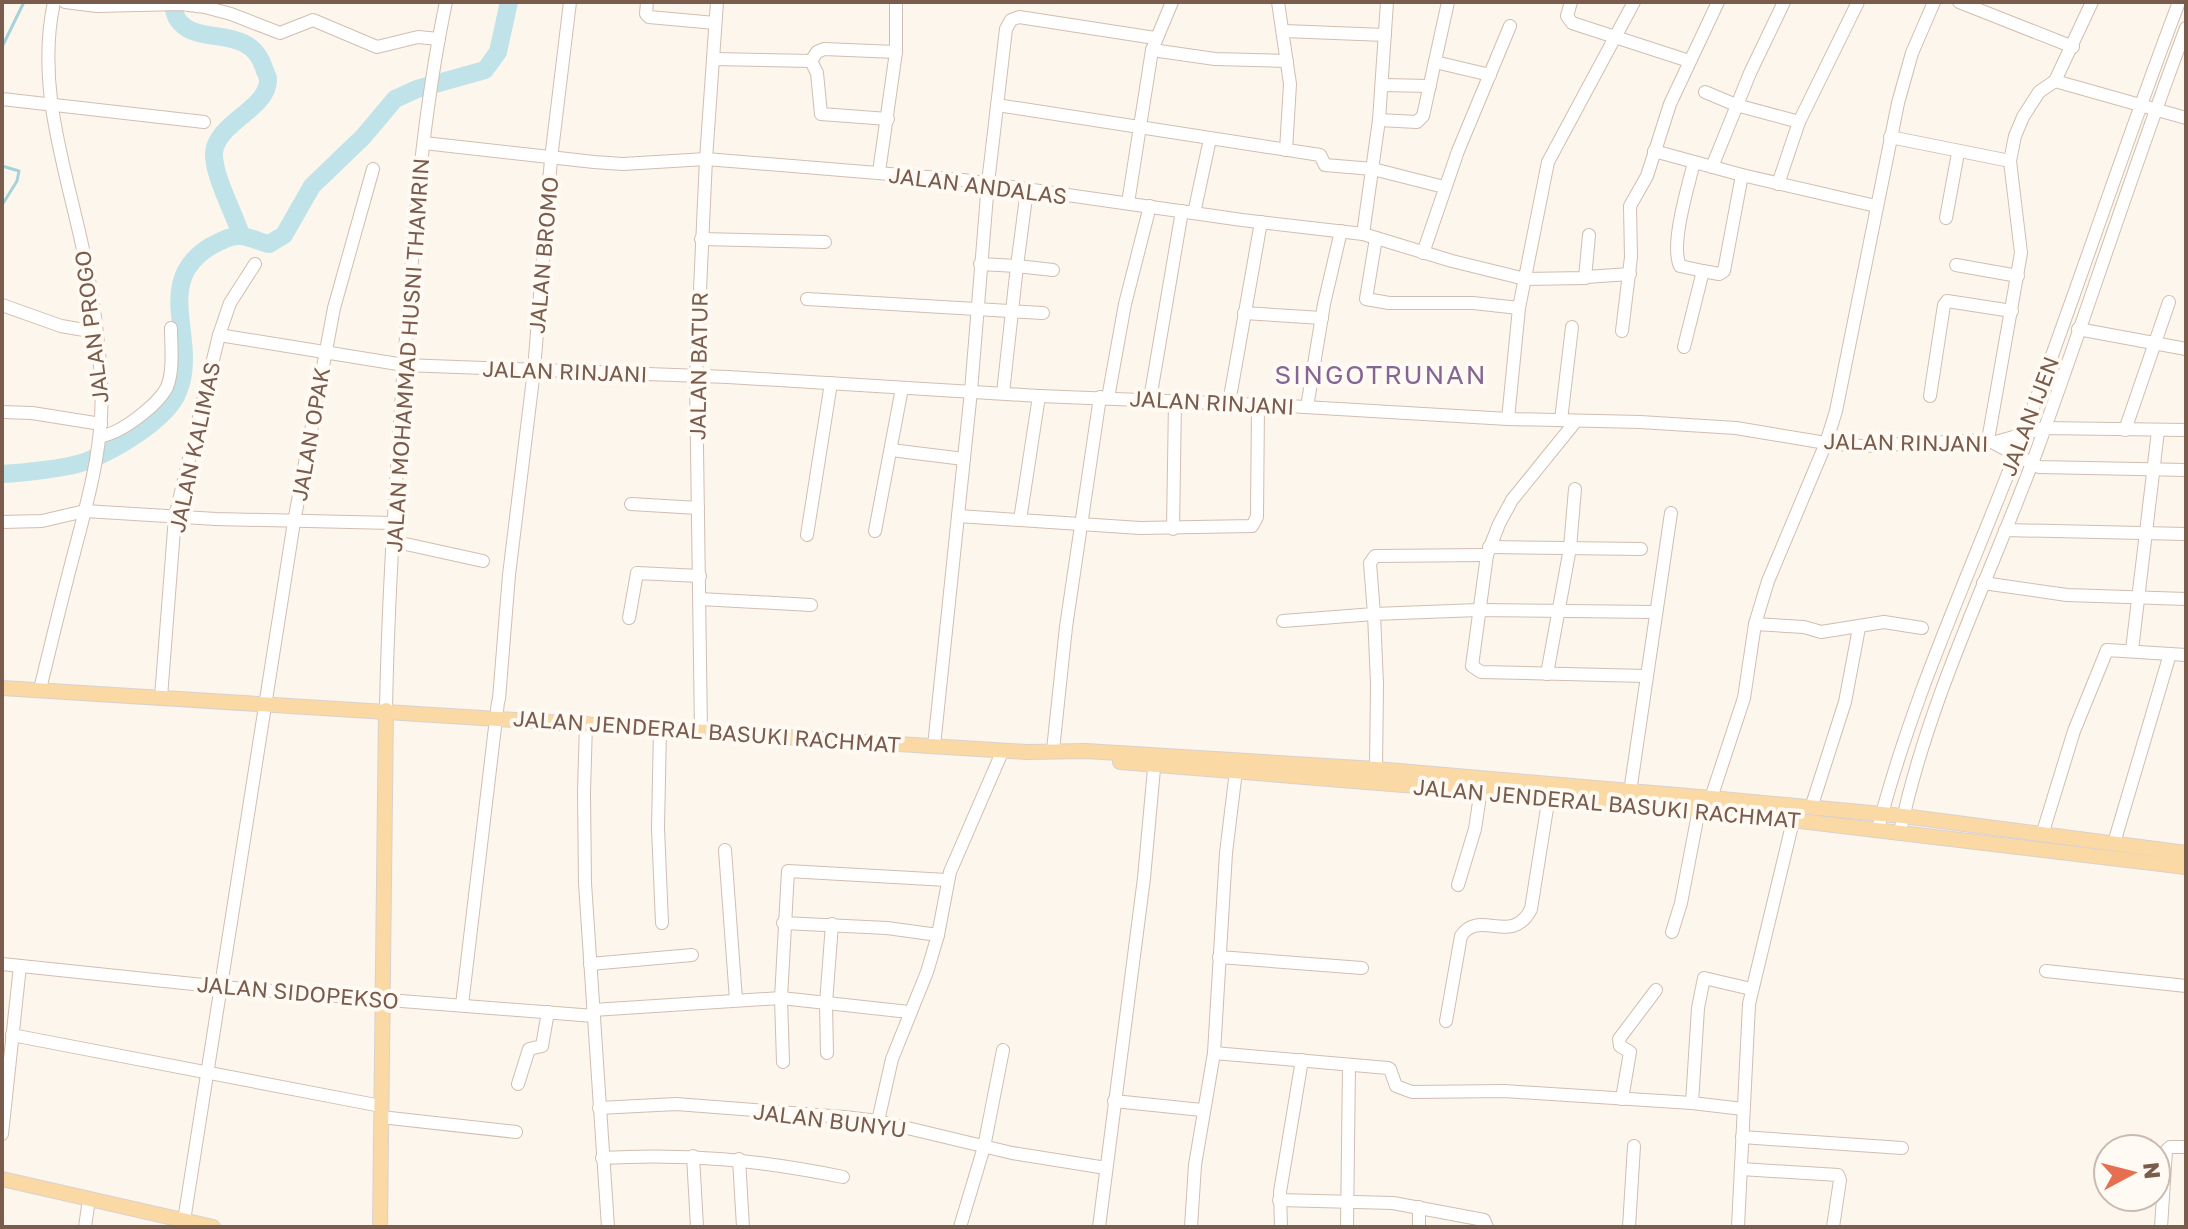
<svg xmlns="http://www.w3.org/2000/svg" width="2188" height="1229" viewBox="0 0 2188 1229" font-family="'Golos Text',sans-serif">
<rect width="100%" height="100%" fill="#fdf6ec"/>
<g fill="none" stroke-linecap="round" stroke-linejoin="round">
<g stroke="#a5d3da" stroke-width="3">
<polyline points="2,47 24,2"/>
<polyline points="2,166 19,171 17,181 2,205"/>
</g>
<g stroke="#bfe3e8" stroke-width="18">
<path d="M172,2C174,7 174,15 178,20C198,48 249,22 264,68C265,72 268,76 268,80C268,109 216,123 214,153C213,175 234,213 241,235"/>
<path d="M2,474C21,473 70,468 87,461C115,450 167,420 178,392C200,339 150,283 211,246C218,242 231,235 240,236C248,236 260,242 269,244L284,235L312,186L363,137L395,99L417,89L485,70L498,52L509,2"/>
</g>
<defs>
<g id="minor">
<polyline points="65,2 97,6 181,4 205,7 231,14 280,33 313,20 377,47 418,37 439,39"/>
<polyline points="647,2 646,14 649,17 715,23"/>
<polyline points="1278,2 1290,84 1286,150"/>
<polyline points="1571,2 1567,16 1572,23 1689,61"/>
<polyline points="1959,2 2073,47"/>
<polyline points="1284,31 1385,35"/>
<polyline points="1152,50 1215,59 1287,61"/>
<polyline points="713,59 811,61 817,52 824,49 896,52"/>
<polyline points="811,61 817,73 821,114 888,119"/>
<polyline points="1435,62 1490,75"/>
<polyline points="2055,81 2092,2"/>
<polyline points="1382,85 1430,86"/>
<polyline points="1705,92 1736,105 1799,122"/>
<polyline points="2,99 204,122"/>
<polyline points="997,105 1320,155 1325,165 1373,169 1444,187"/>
<polyline points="1379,120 1417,122 1423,116 1448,2"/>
<polyline points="1890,137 2010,161"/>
<polyline points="424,143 594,162 623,164 706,159 963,180 1242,220 1363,234 1452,261 1525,279 1585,278 1589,235"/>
<polyline points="1654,151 1742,175 1876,206"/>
<path d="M1694,162C1688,188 1670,244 1680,266L1703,271"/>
<polyline points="1712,167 1750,73 1784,2"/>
<polyline points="879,172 896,52 896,2"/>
<polyline points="1778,184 1799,122 1858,2"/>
<polyline points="1128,203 1152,50 1172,2"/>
<polyline points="1194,213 1210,139"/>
<polyline points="1946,218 1958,153"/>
<polyline points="1363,234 1379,120 1387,2"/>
<polyline points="1376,238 1366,299 1389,303 1473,303 1519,308"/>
<polyline points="701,239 825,242"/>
<polyline points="1423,253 1458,151 1510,26"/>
<polyline points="980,264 1017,266 1027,190"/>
<polyline points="1956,265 2018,276"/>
<polyline points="1586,277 1630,274"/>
<polyline points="807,299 1043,313"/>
<polyline points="2,305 61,326 96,332"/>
<polyline points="1244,313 1322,318"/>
<polyline points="2078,329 2186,349"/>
<polyline points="1622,331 1631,257 1630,206 1647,176 1670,104 1718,2"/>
<polyline points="219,335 230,303 255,264"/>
<polyline points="1684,347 1703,271 1719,274 1724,271 1742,175"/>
<polyline points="1003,393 1017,266 1053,270"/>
<polyline points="1930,396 1944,305 1947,301 2012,311"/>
<polyline points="1108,398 1125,304 1150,206"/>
<polyline points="1150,399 1182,211"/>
<polyline points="1229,403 1261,222"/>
<polyline points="1307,407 1324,304 1341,231"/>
<polyline points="2,412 32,413 101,424"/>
<polyline points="1508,419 1519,308 1548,162 1634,2"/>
<polyline points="1561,420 1572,327"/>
<polyline points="1576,421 1512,500 1499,524 1487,555 1472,666 1481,672 1646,676"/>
<polyline points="2125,430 2169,302"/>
<path d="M101,436C120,434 158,405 167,387C174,370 171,346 171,328"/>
<polyline points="1988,440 2021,253 2010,161 2015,136 2023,117 2039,92 2055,81 2186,118"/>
<polyline points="1996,442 2044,428 2186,430"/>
<polyline points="891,450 964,459"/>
<polyline points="631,504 698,508"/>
<polyline points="958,516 1140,528 1252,526 1257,517 1258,404"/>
<polyline points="1020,520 1039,396"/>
<polyline points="2,522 42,521 85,511 216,519 393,523"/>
<polyline points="1173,529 1175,401"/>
<polyline points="2005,530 2186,534"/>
<polyline points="875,531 902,388"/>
<polyline points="807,535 831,383"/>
<polyline points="392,541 483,561"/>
<polyline points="1489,547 1641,549"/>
<polyline points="1983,583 2067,595 2186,599"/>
<polyline points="700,599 811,605"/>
<polyline points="629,618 637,573 700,576"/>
<polyline points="1283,621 1374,614 1370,563 1375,556 1487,555"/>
<polyline points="1755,624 1804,627 1821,632 1884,622 1922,628"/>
<polyline points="2132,650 2158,431"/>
<polyline points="1547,674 1570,548 1575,489"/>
<path d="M40,689C51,644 62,598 74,553C89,496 105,440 101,380C99,340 93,298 85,259C68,174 35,90 54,2"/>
<polyline points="161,697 175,517 219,335 404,365 728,377 1039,396 1288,406 1508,419 1640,422 1736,428 1826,443 1862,446 1988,440 2039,467 2186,470"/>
<polyline points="499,699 509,575 534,370 551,159 570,2"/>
<path d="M386,710C388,595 396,480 404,364C413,243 421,121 446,2"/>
<polyline points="586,723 584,792 585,883 608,1227"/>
<polyline points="660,728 658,828 662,923"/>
<polyline points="701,731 696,377 706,159 717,2"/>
<polyline points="934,746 971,391 988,183 1006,29 1011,20 1019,17 1155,38"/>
<polyline points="1053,750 1066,627 1100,397"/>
<polyline points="1376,769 1377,684 1374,614 1478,610 1655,612"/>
<polyline points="1630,792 1671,513"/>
<polyline points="1711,798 1744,698 1755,624 1768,581 1826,443 1836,411 1898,103 1912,53 1934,2"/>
<polyline points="1811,808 1845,702 1859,628"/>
<path d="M1878,829C1911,700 1968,578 2016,453C2073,304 2122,151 2179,2"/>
<path d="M1900,832C1928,699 1990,577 2037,450C2088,310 2133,168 2186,28"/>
<polyline points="2042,835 2074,731 2107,650 2186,655"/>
<polyline points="2114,843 2170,654"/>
<polyline points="725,850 736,1000"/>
<polyline points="1458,885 1475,829 1481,789"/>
<polyline points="783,923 887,928 938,935"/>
<polyline points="1672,932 1681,903 1699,809"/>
<polyline points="1219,957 1362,968"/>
<polyline points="2,964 222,987 594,1016"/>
<polyline points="590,964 692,955"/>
<polyline points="2046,971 2186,986"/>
<polyline points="462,1005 498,702"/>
<polyline points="593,1010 781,998 909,1012"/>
<path d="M1446,1021L1461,936C1479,908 1512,947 1531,909L1549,796"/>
<polyline points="12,1035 381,1106"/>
<polyline points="827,1053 826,1003 832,924"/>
<polyline points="1214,1053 1388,1068 1390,1069 1396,1086 1412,1092 1504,1091 1692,1103 1743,1109"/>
<polyline points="783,1062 781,998 788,871 947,880"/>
<polyline points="518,1084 529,1049 542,1046 548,1012"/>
<polyline points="1622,1099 1630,1052 1620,1046 1619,1039 1656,990"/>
<polyline points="1114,1101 1202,1110"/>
<polyline points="1692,1103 1698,1008 1704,978 1751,989"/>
<polyline points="599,1108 676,1104 844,1117 878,1121 1012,1153 1106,1168"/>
<polyline points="381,1117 516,1132"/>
<polyline points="878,1121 892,1059 927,972 938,935 950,872 1003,750"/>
<polyline points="2,1134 20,966"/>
<polyline points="1742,1137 1902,1148"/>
<polyline points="693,1156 697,1227"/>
<path d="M602,1158C686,1153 760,1160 843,1177"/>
<polyline points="739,1159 743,1227"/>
<polyline points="1741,1169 1838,1175 1840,1180 1833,1227"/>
<polyline points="1279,1200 1393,1203 1484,1220 1487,1227"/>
<polyline points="85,1227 89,1199"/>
<polyline points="183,1227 294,522 334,308 373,169"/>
<polyline points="960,1227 984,1147 1003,1050"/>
<polyline points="1099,1227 1144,878 1155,758"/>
<polyline points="1191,1227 1195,1165 1214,1053 1226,853 1236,771"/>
<polyline points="1281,1227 1280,1192 1302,1060"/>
<polyline points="1347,1227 1349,1065"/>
<polyline points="1419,1227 1419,1207"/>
<polyline points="1629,1227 1634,1146"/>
<polyline points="1738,1227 1749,1004 1793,821"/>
<polyline points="2161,1227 2166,1151 2170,1147 2186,1147"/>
</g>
<g id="major">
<polyline points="2,688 1027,752 1086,751 1376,769 1711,798 1903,816 2186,853"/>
<polyline points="1120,762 1699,809 2186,867"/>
<polyline points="2,1179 213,1227"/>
<polyline points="380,1227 386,710"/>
</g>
</defs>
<use href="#minor" stroke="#d1beb0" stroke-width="14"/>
<use href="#major" stroke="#dad1cd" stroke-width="16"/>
<use href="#minor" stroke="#fff" stroke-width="12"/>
<use href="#major" stroke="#fbd9a5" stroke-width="14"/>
</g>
<g text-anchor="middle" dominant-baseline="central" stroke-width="8" stroke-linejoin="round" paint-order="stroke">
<g font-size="22" fill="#7a5c4d" stroke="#fffaf3">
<text transform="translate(978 185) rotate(7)">JALAN ANDALAS</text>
<text transform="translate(543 255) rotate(-85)">JALAN BROMO</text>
<text transform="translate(91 327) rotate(-97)">JALAN PROGO</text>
<text transform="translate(407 355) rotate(-86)">JALAN MOHAMMAD HUSNI THAMRIN</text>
<text transform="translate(698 366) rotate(-89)">JALAN BATUR</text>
<text transform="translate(565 371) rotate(2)">JALAN RINJANI</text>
<text transform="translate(1212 402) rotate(3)">JALAN RINJANI</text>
<text transform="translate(2029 416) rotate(-69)">JALAN IJEN</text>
<text transform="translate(310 434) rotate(-80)">JALAN OPAK</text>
<text transform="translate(1906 442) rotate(1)">JALAN RINJANI</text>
<text transform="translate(194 447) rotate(-78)">JALAN KALIMAS</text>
<text transform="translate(707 731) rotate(4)">JALAN JENDERAL BASUKI RACHMAT</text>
<text transform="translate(1607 803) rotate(5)">JALAN JENDERAL BASUKI RACHMAT</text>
<text transform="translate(298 992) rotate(5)">JALAN SIDOPEKSO</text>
<text transform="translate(830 1120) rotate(7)">JALAN BUNYU</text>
</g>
<g font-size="26" letter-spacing="2" fill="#846695" stroke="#fffaf3">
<text x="1381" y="374">SINGOTRUNAN</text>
</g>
</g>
<rect width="2188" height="1229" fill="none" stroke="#7a5c4d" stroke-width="8"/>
<g transform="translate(2132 1173) rotate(83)"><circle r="38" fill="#fffaf3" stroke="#cabbb1" stroke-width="2"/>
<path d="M0-6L14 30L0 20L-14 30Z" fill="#e76f51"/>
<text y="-12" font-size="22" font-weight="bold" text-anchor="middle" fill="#7a5c4d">N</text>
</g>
</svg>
